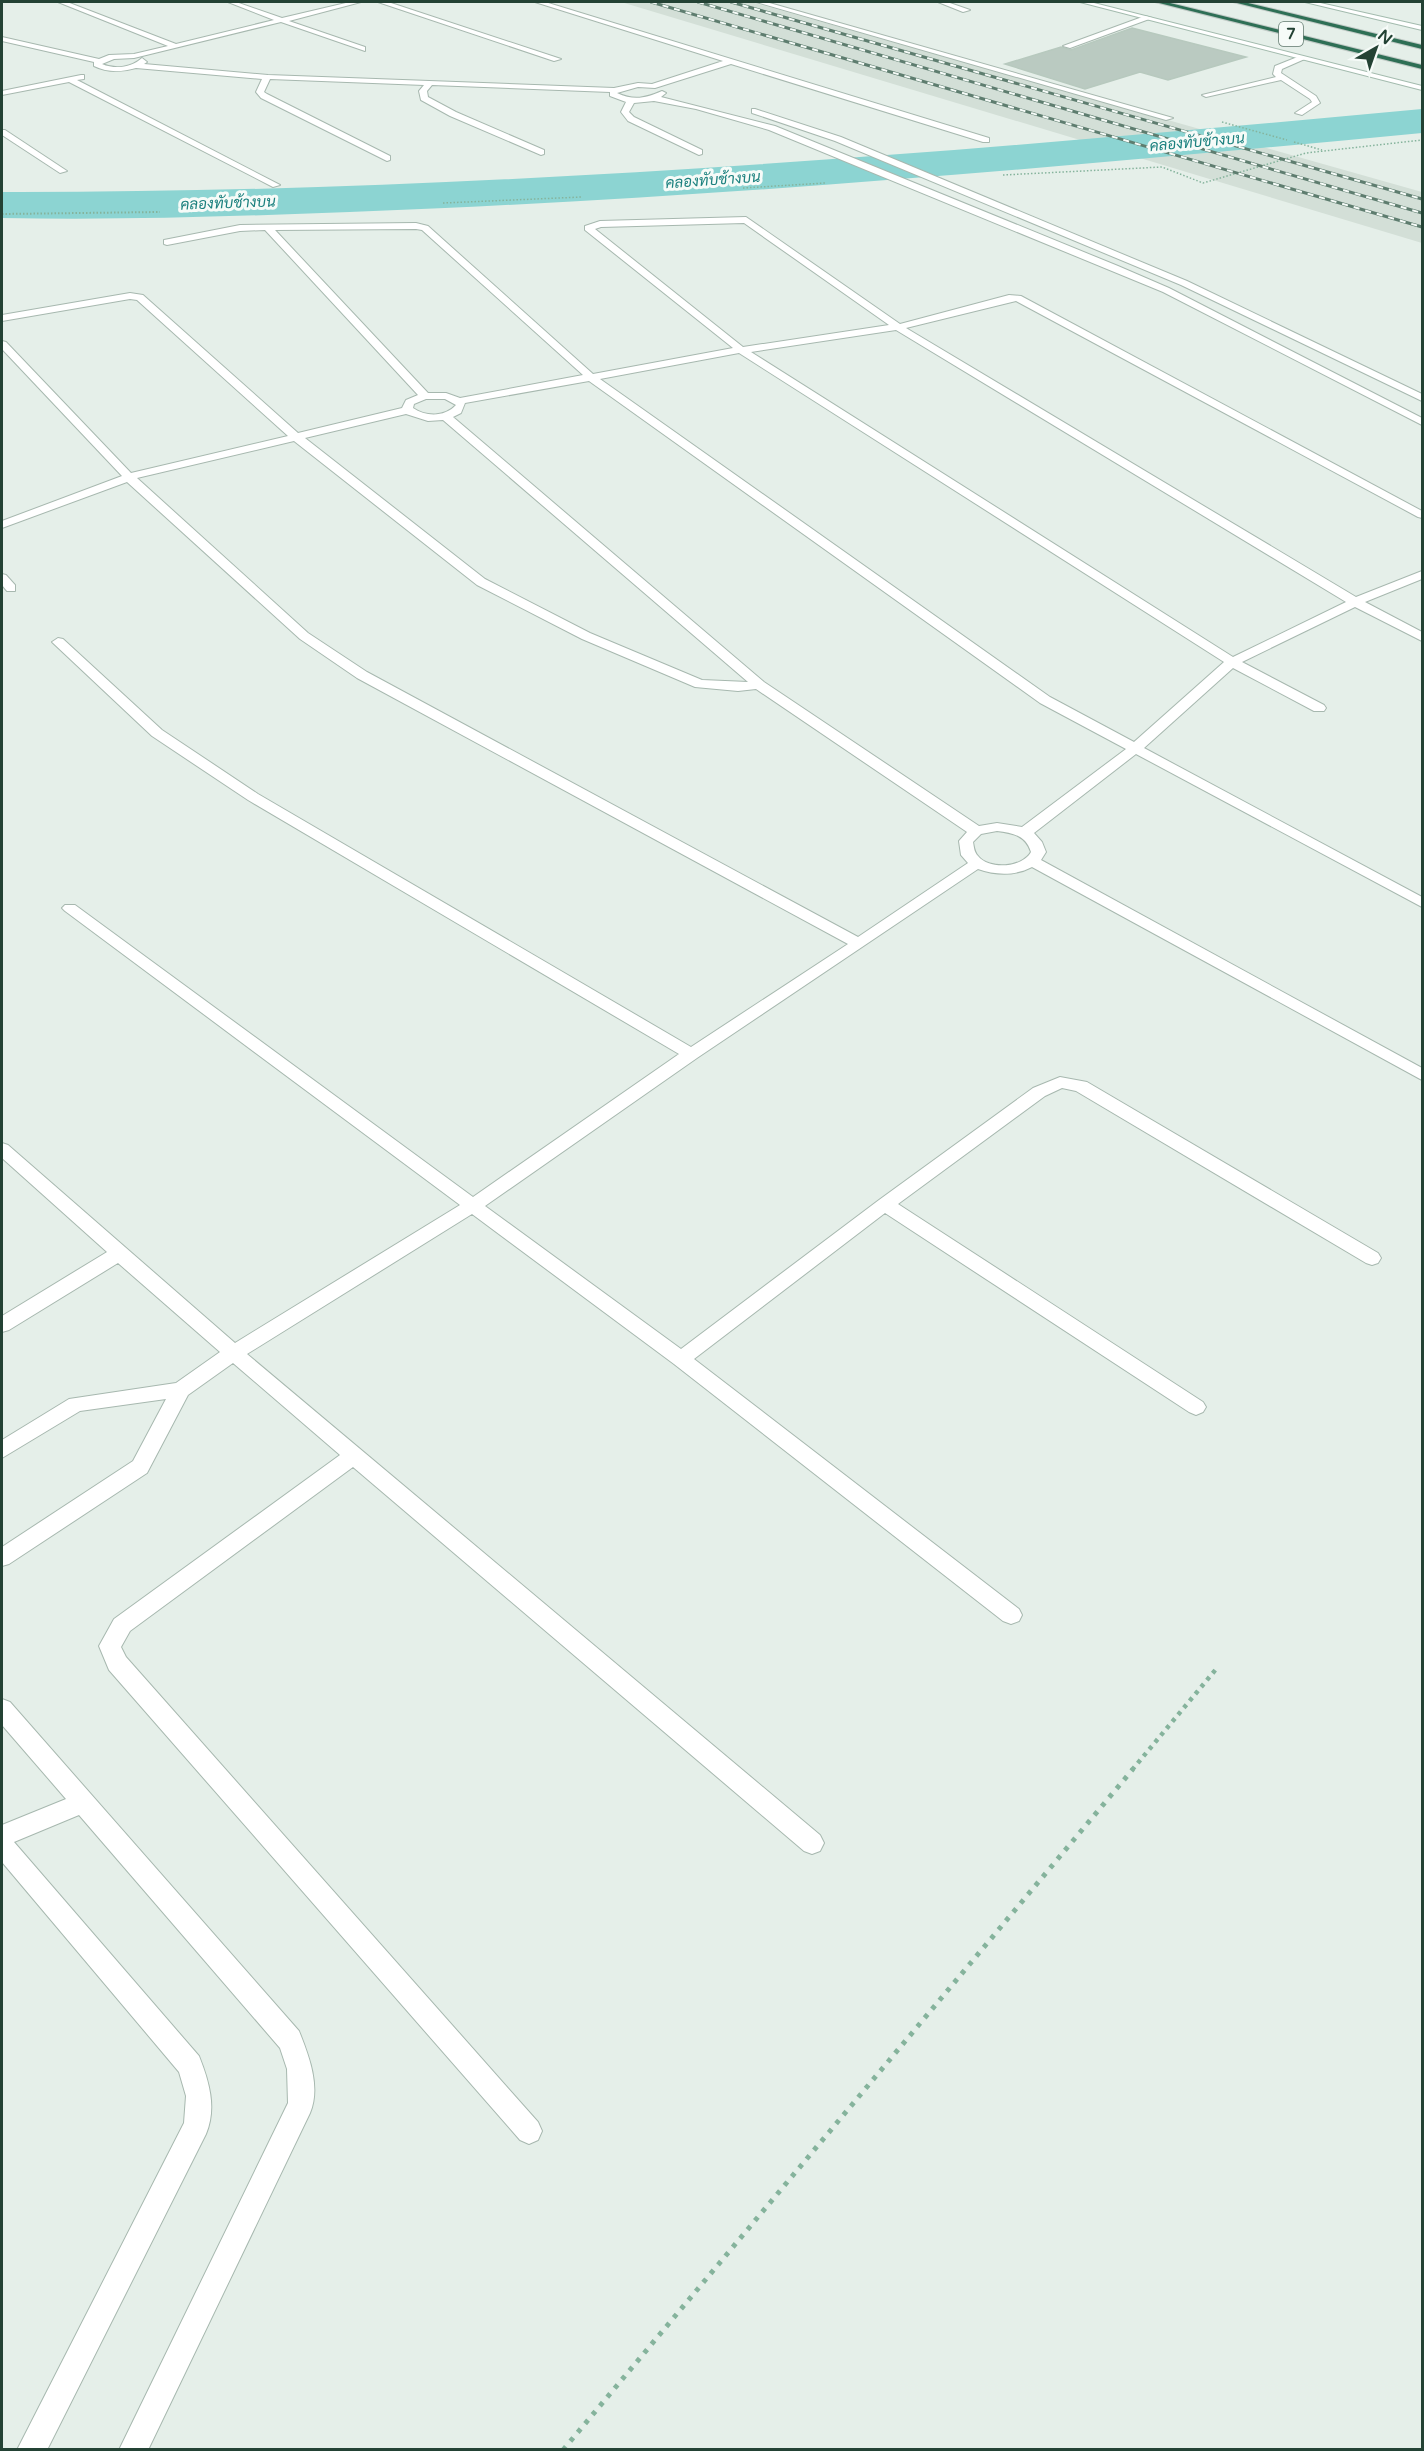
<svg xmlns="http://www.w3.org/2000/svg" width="1424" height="2451" viewBox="0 0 1424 2451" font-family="'Varela Round',Sarabun,sans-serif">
<rect width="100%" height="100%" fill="#e5efe9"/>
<polygon fill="#d3dfd7" points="621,2 751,2 1422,192 1422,243"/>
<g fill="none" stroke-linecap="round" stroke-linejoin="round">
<path fill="#8cd4d2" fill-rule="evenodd" d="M1422,109V133C1097,164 771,193 445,208C297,214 149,221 2,218V192C477,193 950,153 1422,109Z"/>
</g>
<polygon fill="#bacac1" stroke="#b7c9be" stroke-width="1.5" points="1132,28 1246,57 1168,80 1140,72 1085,89 1005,64 1061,47 1071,50"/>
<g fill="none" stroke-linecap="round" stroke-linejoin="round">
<defs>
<g id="lane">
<polygon points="756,2 766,2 1173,118 1166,120"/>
<polygon points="938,2 947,2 970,10 963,12"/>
<polygon points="1145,16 1152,18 1070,48 1063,46"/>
<polygon points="1300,56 1307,58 1282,69 1281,73 1316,96 1320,103 1302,115 1295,113 1312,102 1310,99 1281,80 1206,97 1202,95 1276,77 1273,74 1275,66"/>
</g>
<g id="street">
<path d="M58,2H67L176,44L274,20L228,2H236L282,18L350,2H361L289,21L365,47V51L281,22L134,58L114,59L102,64C116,70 132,67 142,58L147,62L144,64L268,75L614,88L638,83L652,84L723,61L535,2H545L989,138V142H983L731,64L655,88L638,87L617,93C634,101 646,98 662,91L666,93L661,97L775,126L1118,266L1169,288L1422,418V425L1163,292L769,130L696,109L654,101L634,103L629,112L634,117L702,150V154L699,155L628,121L621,112L626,102L610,96V92L432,85L427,91L428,97L456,112L544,150V154L541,155L450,116L421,100L419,91L424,85L270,79L264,92L267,94L390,156V160L387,161L261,98L256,92L262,79L136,68C122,72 108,73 94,66V62L2,41V37L99,59L109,55L134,54L168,46Z"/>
<polygon points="378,2 388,2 561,59 554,61"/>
<polygon points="81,75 84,75 84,79 77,80 280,185 273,187 69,82 2,95 2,91"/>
<polygon points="755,109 841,137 1187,281 1422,394 1422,401 1181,285 835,141 752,113 752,109"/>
<polygon points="2,130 5,130 67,171 60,173 2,135"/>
<path d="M746,217L900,324L1009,295L1021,296L1422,511V518L1418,517L1016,301L906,328L1356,597L1422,571V579L1365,602L1422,632V641L1355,607L1242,662L1324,705L1326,708L1324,711H1314L1233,668L1144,748L1422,897V907L1136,754L1034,833L1042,842L1046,852L1041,860L1422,1068V1080L1032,867C1015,876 995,875 978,869L697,1058L485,1206L681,1349L879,1200L1033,1088L1060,1077L1087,1082L1378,1253L1381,1258L1378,1263L1372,1265L1366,1263L1076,1091L1062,1088L1045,1096L898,1204L1203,1402L1206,1407L1203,1412L1196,1415L1189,1412L885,1213L694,1359L1019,1609L1022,1615L1019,1621L1011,1624L1003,1621L674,1364L472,1214L247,1354L820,1835L824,1843L820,1851L812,1854L804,1851L353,1467L130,1631L121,1647L126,1657L538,2122L542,2131L538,2140L529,2144L520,2140L109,1670L99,1646L114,1619L340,1455L233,1363L188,1395L147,1473L9,1564L2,1566V1547L133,1461L166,1399L80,1411L2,1458V1440L69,1399L176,1383L220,1352L118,1263L9,1330L2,1332V1316L107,1252L2,1158V1143L8,1145L235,1343L460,1205L65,911L62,908L65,905H75L473,1197L679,1054L248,800L152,736L52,642L58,638L63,639L162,730L258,794L691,1047L848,944L357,678L300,639L127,482L2,528V521L122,476L2,349V341L6,342L131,473L288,436L137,300L130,299L2,321V315L130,293L143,295L298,433L402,408L406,400L418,395L265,230L240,231L167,245L164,244V240L240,225L416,223L428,226L593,374L733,348L585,230V226L600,221ZM744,223L889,325L743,347L595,229L601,227ZM416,229L422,230L583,375L460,398L446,393H428L275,230ZM896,330L1346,602L1233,657L751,352ZM739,353L1224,662L1134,742L1050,697L600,379ZM589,381L1040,703L1126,749L1022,827L997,823L979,826L764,682L453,417L461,413L465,403ZM426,399H445L456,405C445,417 426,417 413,408L414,404ZM406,414L428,421L443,420L748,682L702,680L590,633L485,579L305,438ZM294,441L477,585L582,639L695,687L738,691L756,689L967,832L959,841L961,855L968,863L858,937L367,672L308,633L137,478ZM997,831C1014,833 1026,836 1031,852C1022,868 989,870 978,856C974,852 974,847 973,842L981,834Z"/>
<polygon points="2,574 6,575 15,585 15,591 7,591 2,585"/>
<path d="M2,1699L10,1702L299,2031C309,2056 321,2087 310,2113L148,2450H119L288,2103L287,2069L280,2048L79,1815L14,1842L199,2056C209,2081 217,2108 206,2134L47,2450H17L184,2123L186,2096L179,2072L2,1862V1825L66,1799L2,1725Z"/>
</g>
<g id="secondary">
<polygon points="1080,2 1090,2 1422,86 1422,90"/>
<polygon points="1305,2 1316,2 1422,26 1422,30"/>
</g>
<g id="highway">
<polygon points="1155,2 1166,2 1422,65 1422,69"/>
<polygon points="1233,2 1244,2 1422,45 1422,49"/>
</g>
</defs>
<use href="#lane" stroke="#a7b8af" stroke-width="2"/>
<use href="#street" stroke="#a7b8af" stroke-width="2"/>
<use href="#secondary" stroke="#a3bbae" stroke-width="2"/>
<use href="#highway" stroke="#c1cac6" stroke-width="2"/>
<g stroke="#85b39c" stroke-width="1.5" stroke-dasharray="1.5 2" stroke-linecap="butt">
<polyline points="1222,122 1287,140"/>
<polyline points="1294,142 1322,150"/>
<polyline points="1003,175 1162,167 1203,183 1306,153 1422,140"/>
<polyline points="743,188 825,183"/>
<polyline points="443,203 582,197"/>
</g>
<polyline stroke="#85b39c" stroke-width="2" stroke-dasharray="1.5 2" stroke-linecap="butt" points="2,214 160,212"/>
<polyline stroke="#85b39c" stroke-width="4.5" stroke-dasharray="4 5" stroke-linecap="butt" points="1132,1770 1217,1668"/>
<polyline stroke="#85b39c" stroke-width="5" stroke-dasharray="4.5 7" stroke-linecap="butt" points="563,2450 1133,1769"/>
<use href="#lane" fill="#fff" fill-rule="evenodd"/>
<use href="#street" fill="#fff" fill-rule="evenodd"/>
<use href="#secondary" fill="#fff" fill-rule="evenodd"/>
<use href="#highway" fill="#2e6f55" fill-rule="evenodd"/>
<defs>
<g id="rail">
<polyline points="651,2 1422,227"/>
<polyline points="698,2 1422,213"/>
<polyline points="731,2 1422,199"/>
</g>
</defs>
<use href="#rail" stroke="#5e7d6f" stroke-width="3"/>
<use href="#rail" stroke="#f6fbf8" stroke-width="2" stroke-dasharray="6" stroke-linecap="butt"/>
</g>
<g text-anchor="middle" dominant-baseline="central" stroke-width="6" stroke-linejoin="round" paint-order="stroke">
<rect fill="#f6fbf8" stroke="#627a6f" stroke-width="1.5" x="1279" y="22" width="24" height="24" rx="4.5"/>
<g font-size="15" font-weight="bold" fill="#234234">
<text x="1291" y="34">7</text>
</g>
<g font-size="15" font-style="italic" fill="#1b807e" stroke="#f6fbf8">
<text transform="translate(1197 142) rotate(-5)">คลองทับช้างบน</text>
<text transform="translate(713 180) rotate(-4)">คลองทับช้างบน</text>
<text transform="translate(228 203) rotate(-2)">คลองทับช้างบน</text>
</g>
</g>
<rect width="1424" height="2451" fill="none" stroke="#234234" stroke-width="6"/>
<g transform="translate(1376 48) rotate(40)" stroke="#f6fbf8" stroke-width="4.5" paint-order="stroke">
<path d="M0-4.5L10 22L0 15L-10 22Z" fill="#234234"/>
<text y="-9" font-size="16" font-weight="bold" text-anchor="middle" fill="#234234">N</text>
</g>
</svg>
